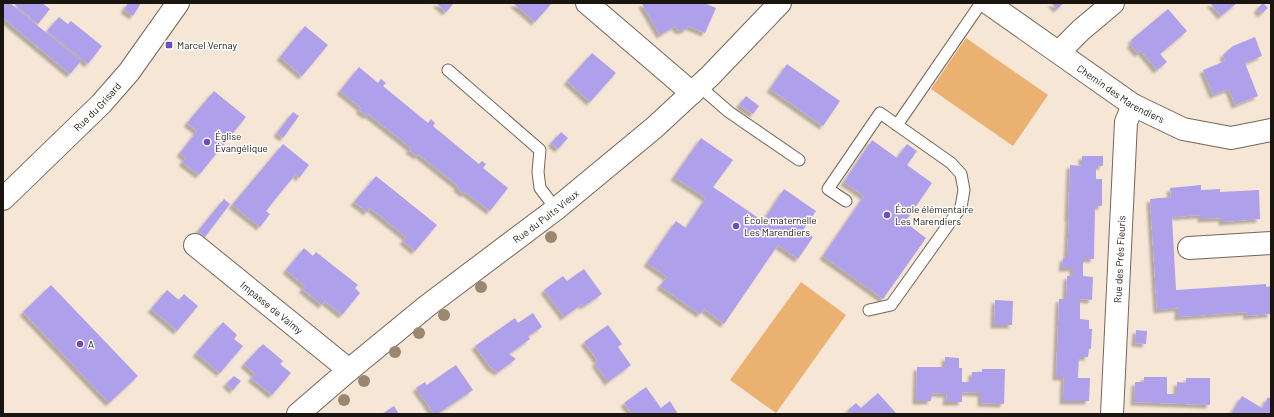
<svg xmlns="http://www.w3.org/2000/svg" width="1274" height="417" viewBox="0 0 1274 417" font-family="Barlow,sans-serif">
<defs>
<filter id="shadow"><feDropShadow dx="-3.5" dy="3.5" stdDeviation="1" flood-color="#0004"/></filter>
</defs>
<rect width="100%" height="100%" fill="#f6e6d6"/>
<g fill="#ebb171">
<polygon points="966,38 1048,95 1013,146 931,89"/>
<polygon points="801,282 846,315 776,413 730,380"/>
</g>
<g fill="#afa0eb" filter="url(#shadow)">
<polygon points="3,3 10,3 81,61 70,74 3,18"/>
<polygon points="13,3 42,3 50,9 38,24"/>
<polygon points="128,3 141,3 133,16 124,10"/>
<polygon points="436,3 454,3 446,12"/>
<polygon points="513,3 552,3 535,22"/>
<polygon points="643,3 704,3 716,8 705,33 688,26 687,29 680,31 677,29 675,26 660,35 642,4"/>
<polygon points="1051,3 1064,3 1057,9"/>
<polygon points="1210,3 1237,3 1221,16"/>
<polygon points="1263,3 1268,8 1261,14 1257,9"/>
<polygon points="1168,9 1187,31 1160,54 1167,62 1157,70 1141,51 1138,54 1130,44 1133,42 1131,40"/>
<polygon points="59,17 68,24 71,21 102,46 88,64 47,31"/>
<polygon points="305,26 328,45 302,76 280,57"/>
<polygon points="1255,37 1262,56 1245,63 1258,96 1235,105 1229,89 1213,95 1203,70 1225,61 1223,55 1233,46"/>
<polygon points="592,53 616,73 590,102 567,81"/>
<polygon points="787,64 840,101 823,126 770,89"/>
<polygon points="359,67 378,83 381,79 386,83 383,86 428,123 431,119 435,123 433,126 479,164 482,161 486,164 483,168 508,188 490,211 465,192 464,194 457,188 458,186 418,154 417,156 409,150 411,148 368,114 367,116 359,110 361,108 340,91"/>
<polygon points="214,91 246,117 199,175 182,162 186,158 180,153 197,131 187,123"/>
<polygon points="746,96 759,106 753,114 739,105"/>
<polygon points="293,112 299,116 283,138 277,133"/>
<polygon points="561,132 568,138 558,149 551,143"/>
<polygon points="701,138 733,160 713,187 763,221 784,189 816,211 803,230 813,237 798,259 778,245 724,324 704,309 700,314 660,286 667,277 647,263 676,221 686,228 706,198 674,177"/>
<polygon points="872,140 897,158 907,144 917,151 907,165 932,183 905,222 926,238 883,299 823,256 864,196 844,182"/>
<polygon points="283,144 309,165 299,178 296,174 281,192 266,211 270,214 260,227 232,205"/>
<polygon points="1082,156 1103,156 1103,166 1096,166 1096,179 1102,179 1102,206 1095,206 1094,259 1083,259 1083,276 1093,277 1092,300 1080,299 1080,319 1089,320 1089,329 1092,329 1091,349 1089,349 1088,357 1079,357 1078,378 1090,378 1089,401 1063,401 1064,377 1056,377 1059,299 1066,299 1067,276 1073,276 1073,268 1062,268 1063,258 1067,257 1069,218 1068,218 1070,165 1082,166"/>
<polygon points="376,176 437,225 415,251 403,241 406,237 370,208 367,212 354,202"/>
<polygon points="1201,185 1201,190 1220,189 1220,192 1259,190 1260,219 1222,222 1222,218 1201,219 1201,215 1172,217 1176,290 1266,284 1266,287 1271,286 1271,314 1246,316 1247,312 1178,317 1178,308 1157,310 1150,199 1171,197 1170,188"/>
<polygon points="224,199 230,204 205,237 198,231"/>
<polygon points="304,248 313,256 316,252 358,285 355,288 360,293 342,315 325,301 322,305 302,289 305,286 286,270"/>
<polygon points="584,269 602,294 584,306 582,304 564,317 544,290 563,276 567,281"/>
<polygon points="51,285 138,376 109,403 23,312"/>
<polygon points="167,290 179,300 184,294 198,306 177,331 151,309"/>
<polygon points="995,300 1013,301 1012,325 994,325"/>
<polygon points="533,313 542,327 528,336 530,339 509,354 516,359 498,372 490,367 475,346 515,318 518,323"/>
<polygon points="223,322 237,335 234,339 243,346 220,373 196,353"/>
<polygon points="608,325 622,344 618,347 631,365 608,382 595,363 598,361 584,342"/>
<polygon points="1136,330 1147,331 1146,344 1135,343"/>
<polygon points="263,344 283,361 280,364 291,373 272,395 251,378 255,374 244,364"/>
<polygon points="945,357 959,358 959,368 962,368 962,382 971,382 972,372 982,372 982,369 1005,369 1004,404 981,403 981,393 962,392 962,402 946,402 947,394 932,393 931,401 916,401 917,367 945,367"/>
<polygon points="456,365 473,390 437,414 434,414 416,388 425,382 427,385"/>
<polygon points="234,376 241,381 233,390 226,384"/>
<polygon points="1144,377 1167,377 1167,394 1177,394 1177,382 1186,383 1186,378 1210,378 1210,405 1134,402 1135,382 1144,382"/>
<polygon points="646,387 661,408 670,401 678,414 632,414 624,403"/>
<polygon points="878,393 896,413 895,414 852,414 848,410 856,403 861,408"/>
<polygon points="1242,396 1262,408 1268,397 1271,399 1271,414 1231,414"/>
<polygon points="394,406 399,414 382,414"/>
</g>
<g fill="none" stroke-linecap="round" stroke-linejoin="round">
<defs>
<g id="service">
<polyline points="448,70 540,150 538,172 540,188 556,209"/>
<polyline points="699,86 729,112 799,160"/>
<polyline points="897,125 981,3"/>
<polyline points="846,201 828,189 880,113 951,163 961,174 964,190 961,207 891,305 869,310"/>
</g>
<g id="minor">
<polyline points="587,3 692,93"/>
<path id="s1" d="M988,3L1133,105L1183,129L1231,138L1271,130"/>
<polyline points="1059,52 1081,30 1113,3"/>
<path id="s2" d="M3,199L101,104L129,72L178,3"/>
<path id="s3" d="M195,245L349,370"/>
<polyline points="1189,248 1271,243"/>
<path id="s4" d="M298,414L349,370L427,306L556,209L655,127L710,76L780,3"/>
<path id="s5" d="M1112,414L1126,122L1133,105"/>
</g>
</defs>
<use href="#service" stroke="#746658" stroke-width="13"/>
<use href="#minor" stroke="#746658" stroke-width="24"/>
<use href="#service" stroke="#fff" stroke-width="11"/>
<use href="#minor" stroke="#fff" stroke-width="22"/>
</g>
<g fill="#9b8670">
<circle cx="551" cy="237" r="6"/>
<circle cx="481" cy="287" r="6"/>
<circle cx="444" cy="315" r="6"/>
<circle cx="419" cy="333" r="6"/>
<circle cx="395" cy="352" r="6"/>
<circle cx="364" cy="381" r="6"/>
<circle cx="344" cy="400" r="6"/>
</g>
<g fill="#6f4bc4" stroke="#fff" stroke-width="1.5">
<rect x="165" y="41" width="8" height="8" rx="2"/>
<circle cx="207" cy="142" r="4"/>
<circle cx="887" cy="215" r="4"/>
<circle cx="736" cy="226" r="4"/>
<circle cx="80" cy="344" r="4"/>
</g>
<g text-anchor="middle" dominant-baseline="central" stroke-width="3" stroke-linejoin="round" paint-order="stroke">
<g font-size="10" fill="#1a150f" stroke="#fff" text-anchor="start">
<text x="177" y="45">Marcel Vernay</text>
<text x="215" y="136">Église<tspan x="215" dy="12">Évangélique</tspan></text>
<text x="895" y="209">École élémentaire<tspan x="895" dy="12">Les Marendiers</tspan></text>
<text x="744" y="220">École maternelle<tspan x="744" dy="12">Les Marendiers</tspan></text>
<text x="88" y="344">A</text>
</g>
<g font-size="10" fill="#1a150f" stroke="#fff">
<text stroke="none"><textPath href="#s1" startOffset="161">Chemin des Marendiers</textPath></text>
<text stroke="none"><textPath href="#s2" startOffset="132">Rue du Grisard</textPath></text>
<text stroke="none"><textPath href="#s4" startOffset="317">Rue du Puits Vieux</textPath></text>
<text stroke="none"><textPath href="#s5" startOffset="155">Rue des Prés Fleuris</textPath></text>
<text stroke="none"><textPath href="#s3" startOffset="99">Impasse de Valmy</textPath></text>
</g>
</g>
<rect width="1274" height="417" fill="none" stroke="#1a150f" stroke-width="8"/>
</svg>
